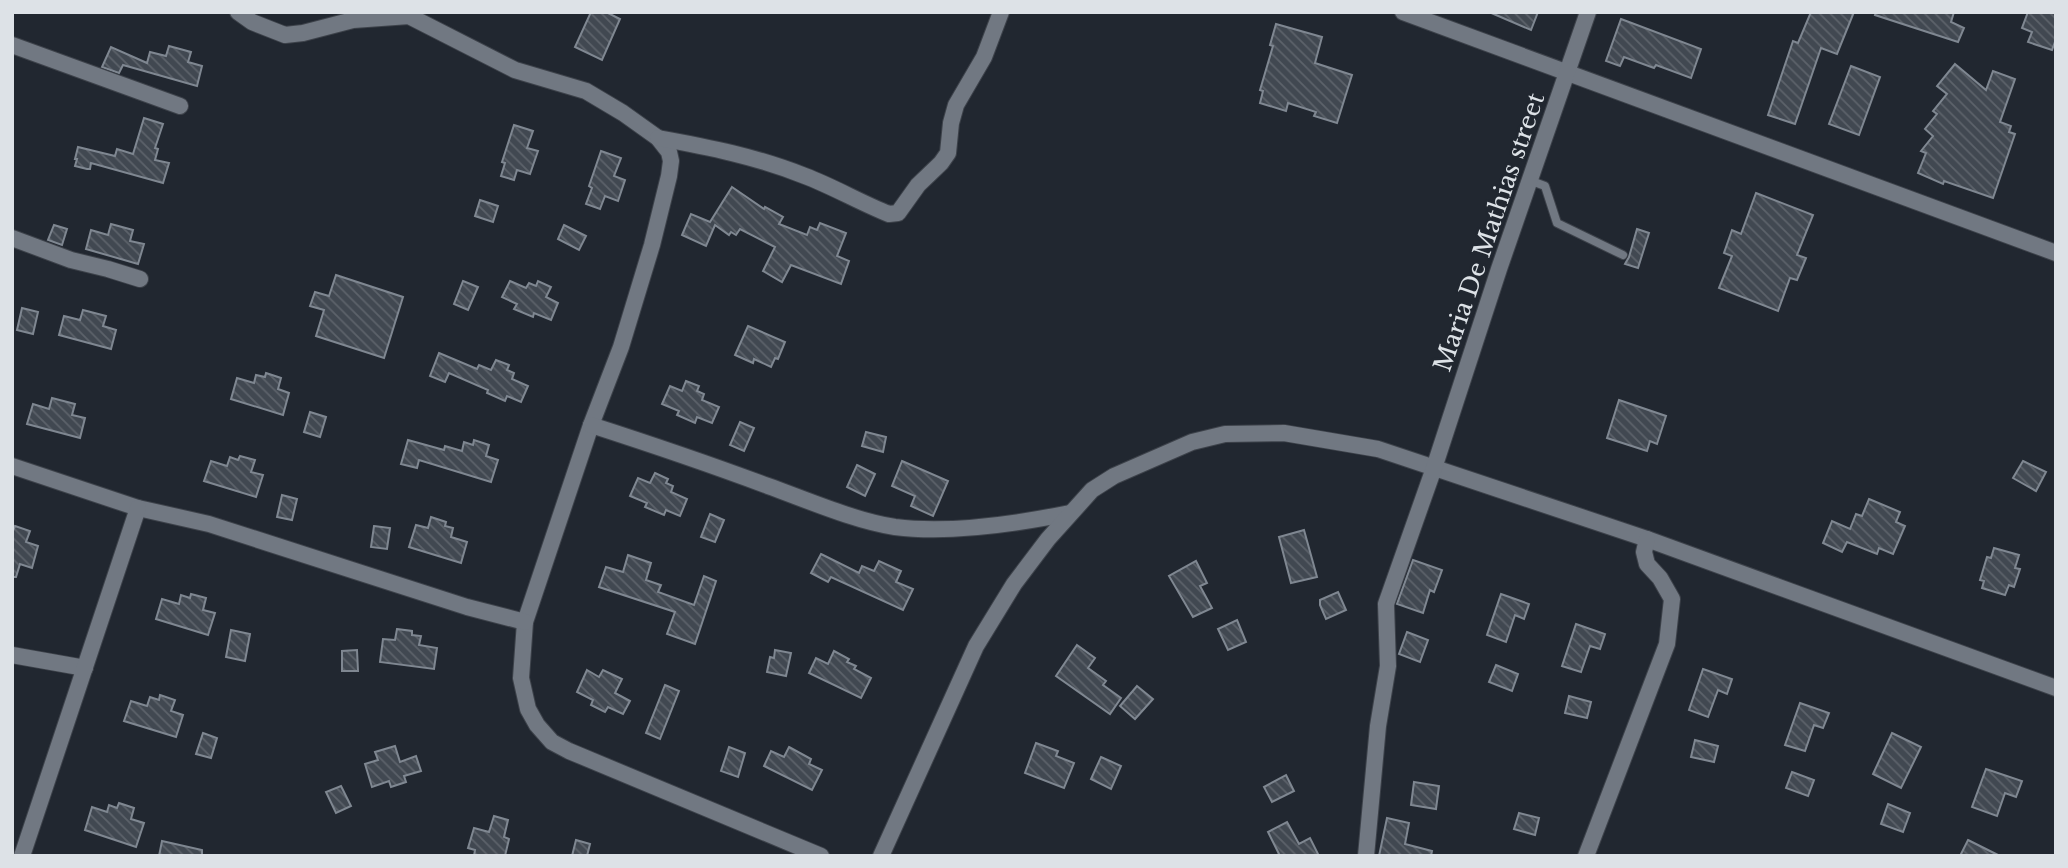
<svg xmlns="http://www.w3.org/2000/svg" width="2068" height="868" viewBox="0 0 2068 868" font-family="'Libre Baskerville',serif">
<defs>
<pattern id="building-back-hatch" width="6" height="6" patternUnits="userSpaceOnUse" patternTransform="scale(1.75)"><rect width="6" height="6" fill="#414851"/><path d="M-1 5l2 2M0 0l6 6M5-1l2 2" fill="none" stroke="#5c626a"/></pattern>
</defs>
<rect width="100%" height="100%" fill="#212730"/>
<g fill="url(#building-back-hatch)" stroke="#7f8791" stroke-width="2">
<polygon points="591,12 606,12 620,19 602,60 575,47"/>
<polygon points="1489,12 1538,12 1531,30"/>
<polygon points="1811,12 1854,12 1837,54 1821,48 1795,124 1768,115 1793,41 1798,43"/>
<polygon points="1876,12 1954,12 1951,22 1964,28 1958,42 1875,15"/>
<polygon points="2028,12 2056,12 2056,39 2052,50 2028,42 2032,32 2022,28"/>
<polygon points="1621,19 1701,49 1691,78 1656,65 1654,68 1624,57 1620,66 1606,61"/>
<polygon points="1276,24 1322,37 1315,63 1352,75 1337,123 1314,116 1316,112 1288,103 1286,111 1260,103 1263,91 1260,90 1273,46 1270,45"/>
<polygon points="169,46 191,52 188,62 202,66 197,86 123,65 119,73 102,67 111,47 147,63 150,52 166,56"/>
<polygon points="1955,64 1986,90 1993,71 2015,79 2000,122 2011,126 2009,132 2015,134 1993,198 1944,181 1943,184 1918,173 1926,153 1921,151 1933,136 1925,129 1937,114 1933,111 1947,94 1937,86"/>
<polygon points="1851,66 1880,77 1859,135 1829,124"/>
<polygon points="144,118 163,124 155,148 158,149 155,160 169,163 163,183 91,163 90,169 87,169 75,166 77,159 75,159 78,147 115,156 117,149 133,154"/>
<polygon points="514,125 533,131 527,148 538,151 530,174 517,170 514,180 501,176 505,163 502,162"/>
<polygon points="601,151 621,158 614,176 625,180 618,201 605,196 600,209 586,204 592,188 589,186"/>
<polygon points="732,187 764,209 765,207 783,217 779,224 807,235 810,227 817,230 820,223 846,233 837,256 849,261 841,284 791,265 782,282 763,271 775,247 740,229 736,235 731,232 729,235 715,225 706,246 682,235 691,214 710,222"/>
<polygon points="1756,193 1813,215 1797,255 1806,258 1797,280 1790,278 1778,311 1719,288 1732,256 1724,253 1732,230 1741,234"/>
<polygon points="480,200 498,206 493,222 475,216"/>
<polygon points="111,224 133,230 130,241 144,244 138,264 86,249 91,230 108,235"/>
<polygon points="54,225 67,229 62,245 48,240"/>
<polygon points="564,225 586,236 579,250 558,239"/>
<polygon points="1637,229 1649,233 1638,268 1625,264 1629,257"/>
<polygon points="336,275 403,297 384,358 316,336 324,310 310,306 315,292 329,296"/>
<polygon points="463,281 478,287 468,310 454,304"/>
<polygon points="510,281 526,288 529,283 536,286 538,281 551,287 546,297 558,303 551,320 534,313 533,317 514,309 517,304 502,297"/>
<polygon points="22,308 38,312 33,334 17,330"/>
<polygon points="83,310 106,316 103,326 116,330 111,349 59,335 64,316 80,320"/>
<polygon points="748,326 785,342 778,359 775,358 771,367 754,359 753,363 735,355"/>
<polygon points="439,353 477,369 479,365 491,370 496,360 509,365 507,370 514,373 512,379 528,386 521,402 507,396 505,401 487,393 488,390 449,373 445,382 430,376"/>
<polygon points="266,373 281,378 278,389 289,393 283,415 231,399 237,378 254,383 256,375 265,377"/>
<polygon points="686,381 699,386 697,391 704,394 702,400 719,407 712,423 697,417 695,423 677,415 679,411 662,404 670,386 682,391"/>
<polygon points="52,398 75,404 72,415 85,418 80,438 27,424 33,404 49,409"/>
<polygon points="1619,400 1666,416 1657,444 1650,441 1647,451 1607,438"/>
<polygon points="310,412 326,417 320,437 304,432"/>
<polygon points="740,422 754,428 744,451 730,445"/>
<polygon points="866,432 886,437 883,452 862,446"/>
<polygon points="408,440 444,450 445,446 462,451 464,442 473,445 474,440 489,445 486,456 498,460 491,482 419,460 417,468 401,464"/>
<polygon points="240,456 255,460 251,472 263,475 256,497 204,481 211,461 227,466 230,457 238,460"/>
<polygon points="902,461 948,481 933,516 911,506 915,496 892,486"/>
<polygon points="2023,461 2046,472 2036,491 2013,478"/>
<polygon points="857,465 875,474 865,496 847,487"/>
<polygon points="655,473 668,479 666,483 673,486 671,492 687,499 680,516 666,510 664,515 645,507 647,503 630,496 638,478 650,483"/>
<polygon points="282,495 297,499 292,520 277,517"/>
<polygon points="1869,499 1900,512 1896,522 1905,526 1893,554 1879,548 1877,554 1847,542 1842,552 1823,543 1832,521 1850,529 1856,514 1862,516"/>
<polygon points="710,514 724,520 715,542 701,537"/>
<polygon points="431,517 446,522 445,526 453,528 451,537 467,542 461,563 409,547 416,525 428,528"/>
<polygon points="15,526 30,531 26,542 38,546 32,568 20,564 16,577 12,577 12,533"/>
<polygon points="374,526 390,528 387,549 371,547"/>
<polygon points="1304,530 1317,577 1291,583 1279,537"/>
<polygon points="1994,548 2019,555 2015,568 2020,569 2014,587 2009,585 2005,595 1982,588 1984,581 1980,580 1987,557 1991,558"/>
<polygon points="821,554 859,573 862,566 874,571 879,561 901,571 896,582 913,589 903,610 831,577 828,582 811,573"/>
<polygon points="628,555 651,563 646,580 661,585 658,592 694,605 704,576 716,581 695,644 667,634 675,612 599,587 606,567 623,572"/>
<polygon points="1413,560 1442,570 1434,592 1430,590 1423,613 1397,604"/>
<polygon points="1196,561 1207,583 1200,586 1212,608 1193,617 1169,576"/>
<polygon points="1338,592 1346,610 1326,619 1320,605 1320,600"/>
<polygon points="191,594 206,598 203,610 215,613 208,635 156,619 162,599 179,604 181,595 190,598"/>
<polygon points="1501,594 1529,604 1524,619 1515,615 1506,642 1487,635"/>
<polygon points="1237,620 1246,642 1228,650 1218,629"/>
<polygon points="1576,624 1605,634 1600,649 1590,646 1581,672 1562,666"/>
<polygon points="397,629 412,631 412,635 421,636 419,645 437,648 434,669 380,662 383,639 395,640"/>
<polygon points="231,630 250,634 245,661 226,657"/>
<polygon points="1407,632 1428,640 1420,662 1399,654"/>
<polygon points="1077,645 1095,658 1088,668 1106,681 1103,685 1121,698 1110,714 1056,676"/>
<polygon points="357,650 358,671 342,671 342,651"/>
<polygon points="775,650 791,653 786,676 767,672 770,657 774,658"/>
<polygon points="834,651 849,659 847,662 856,666 854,669 871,678 861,698 809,673 816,658 828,664"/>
<polygon points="1496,665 1518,674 1512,691 1489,682"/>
<polygon points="1703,669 1732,679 1727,694 1718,690 1708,717 1689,710"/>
<polygon points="587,670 599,677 603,670 622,679 615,693 630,701 623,714 608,707 605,712 591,705 593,700 577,692"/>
<polygon points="665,685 679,691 660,739 646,733"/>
<polygon points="1137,686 1153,699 1135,719 1120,706"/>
<polygon points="160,695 175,700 171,711 183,715 176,737 124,721 131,701 147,706 150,697 159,700"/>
<polygon points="1569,696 1591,702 1587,718 1565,713"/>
<polygon points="1800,703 1829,713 1823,728 1814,725 1805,751 1785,745"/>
<polygon points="203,733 217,738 211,758 196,754"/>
<polygon points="1892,733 1921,747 1901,788 1873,774"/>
<polygon points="1695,740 1718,746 1714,762 1691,757"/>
<polygon points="1036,743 1058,751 1056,756 1074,763 1064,788 1025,773"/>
<polygon points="395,746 400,762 416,756 421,771 404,776 406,782 391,787 389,781 372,787 365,764 378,760 375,752"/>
<polygon points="729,747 745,753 738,777 721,771"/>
<polygon points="789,747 811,759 809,764 822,770 812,790 764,766 771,751 784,757"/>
<polygon points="1101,757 1121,766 1111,789 1091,779"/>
<polygon points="1986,769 2022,781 2016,797 2005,793 1997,816 1972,807"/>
<polygon points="1792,772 1814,780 1808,796 1786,788"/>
<polygon points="1286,775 1294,791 1272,802 1264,787"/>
<polygon points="1414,782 1439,786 1436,809 1411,805"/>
<polygon points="341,786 351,806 336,813 326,792"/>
<polygon points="119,803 134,808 131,819 144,823 136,847 85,830 92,807 107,812 109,805 117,808"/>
<polygon points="1888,804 1910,813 1903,832 1881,824"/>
<polygon points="1519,813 1539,818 1535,835 1514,829"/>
<polygon points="494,816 508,820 504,837 509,839 505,856 474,856 475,850 468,848 474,828 489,832"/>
<polygon points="1387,818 1409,823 1405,844 1432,851 1431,856 1379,856"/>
<polygon points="1287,822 1299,844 1310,838 1319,856 1276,856 1279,854 1268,832"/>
<polygon points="576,840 590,844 587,856 572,856"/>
<polygon points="1968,840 2000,856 1960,856"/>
<polygon points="162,841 202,850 202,856 159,856"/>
</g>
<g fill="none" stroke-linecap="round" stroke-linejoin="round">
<defs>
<polyline id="lane" points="1529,180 1545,186 1557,223 1623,255"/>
<g id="street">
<polyline points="238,12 252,22 285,35 303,33 353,20 409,16 515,70 586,91 623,113 658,138 669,152 671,161 669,176 652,245 621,347 591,425 525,622 521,678 528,709 537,725 552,742 569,751 821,856"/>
<polyline points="1403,12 2056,253"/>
<polyline points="12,45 180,106"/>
<path d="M658,138C708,147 758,157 805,176C834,187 861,203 889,214L898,213L918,185L941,163L948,153L951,123L956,105L984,57L1001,12"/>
<polyline points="12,238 71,260 108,269 140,279"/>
<path d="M591,425C650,444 709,464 768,486C807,500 855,521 895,527C950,534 1016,524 1070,513"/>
<polyline points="12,466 138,508 209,524 467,607 525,622"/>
<polyline points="12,655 85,668"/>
<polyline points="22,856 138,508"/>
<polyline points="881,856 976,646 1014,584 1048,539 1092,490 1114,476 1192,442 1225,434 1284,433 1378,449 1647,539 2056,688"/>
<polyline points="1366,856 1378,726 1388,666 1386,604 1434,468 1499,269 1588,12"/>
<polyline points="1586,856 1667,644 1672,599 1660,578 1647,564 1644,552 1647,539"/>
</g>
</defs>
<use href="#lane" stroke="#3d424a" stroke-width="10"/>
<use href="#street" stroke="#3d424a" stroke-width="18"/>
<use href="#lane" stroke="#717882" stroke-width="8"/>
<use href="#street" stroke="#717882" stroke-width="16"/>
</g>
<g text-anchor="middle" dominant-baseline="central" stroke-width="5" stroke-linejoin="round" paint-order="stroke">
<g font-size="24" fill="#dde2e7" stroke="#212730">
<text transform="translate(1489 232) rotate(-71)">Maria De Mathias street</text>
</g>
</g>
<rect width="2068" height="868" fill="none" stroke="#dde2e7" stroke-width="28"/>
</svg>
